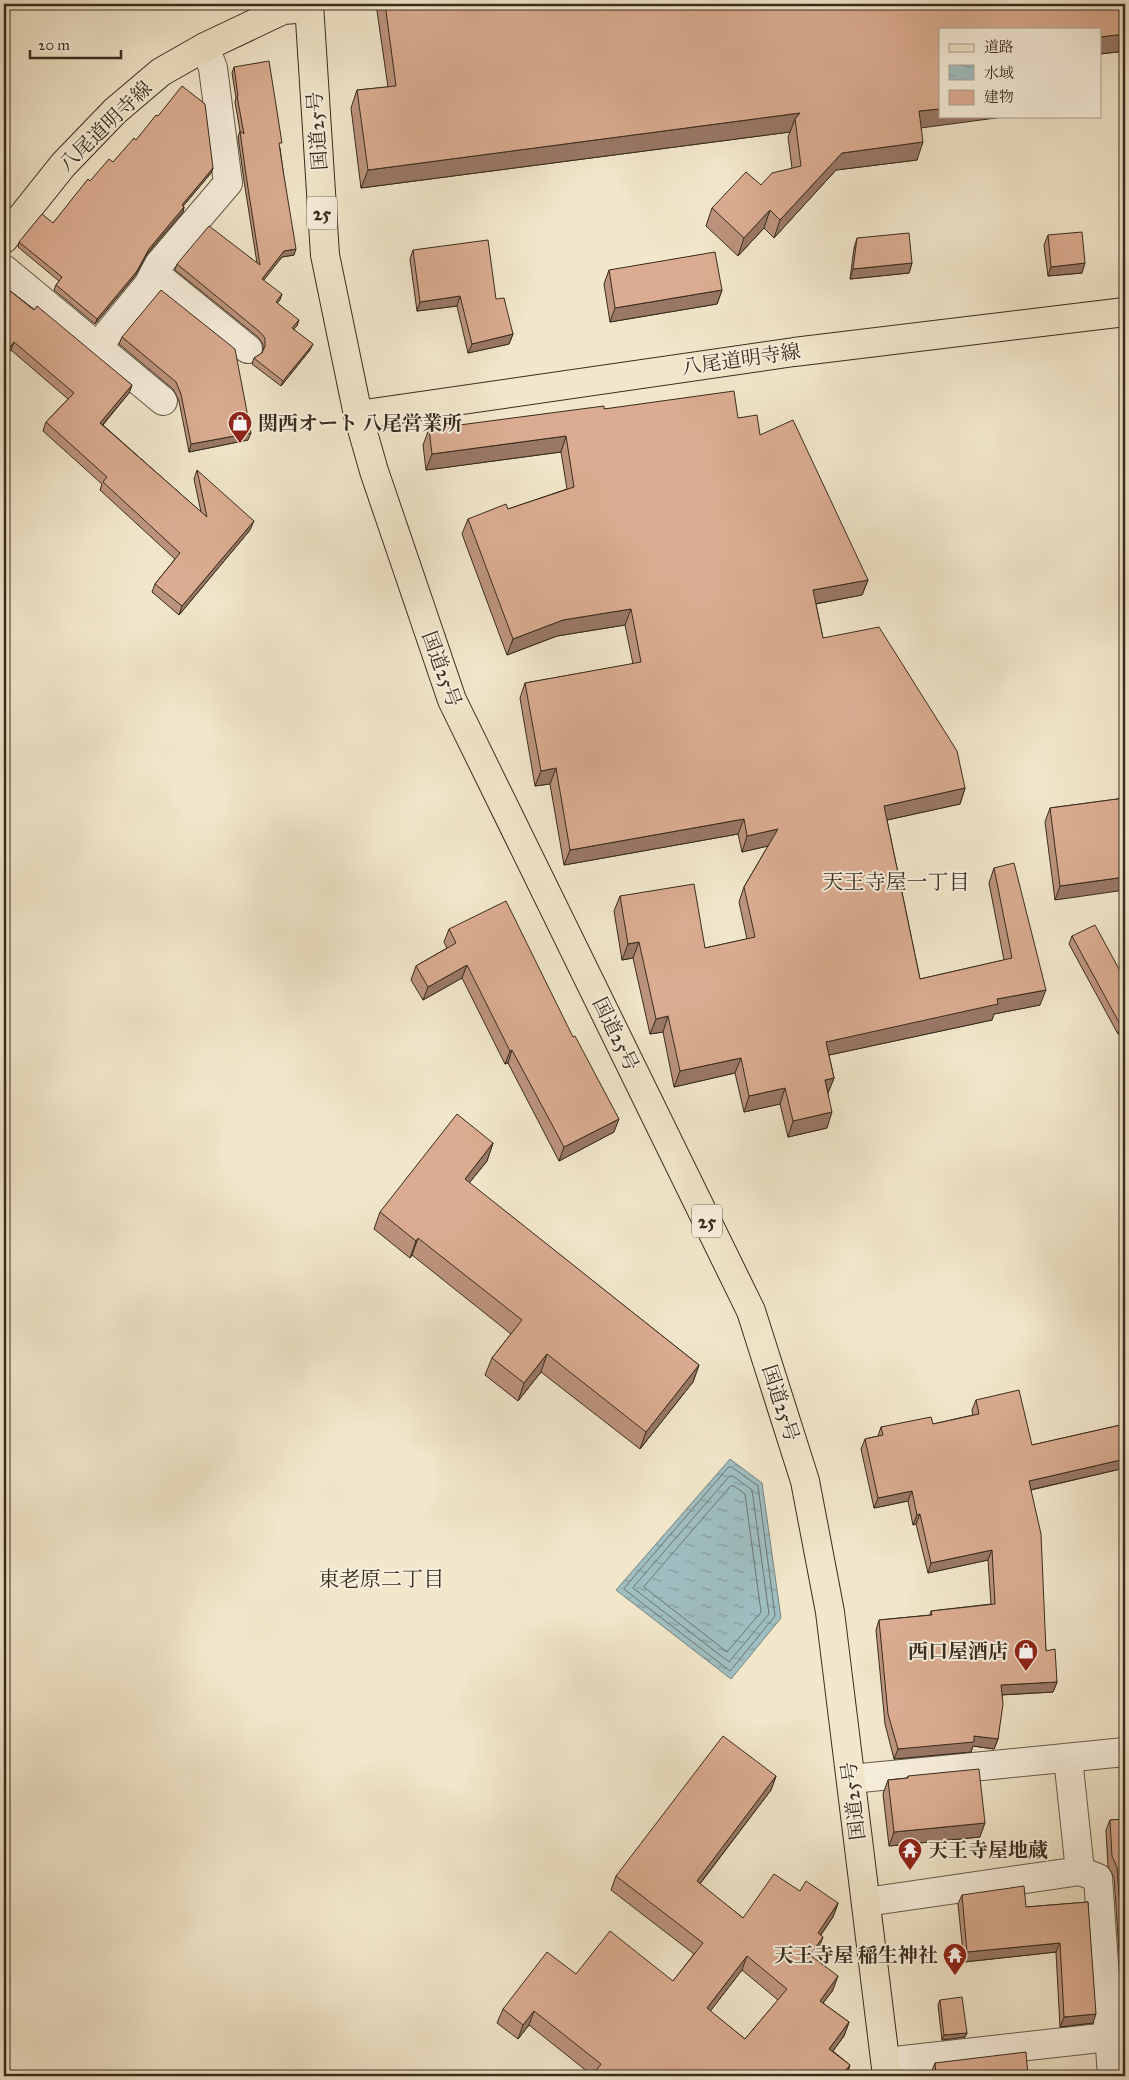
<svg xmlns="http://www.w3.org/2000/svg" width="1129" height="2080" viewBox="0 0 1129 2080" font-family="'IM FELL Great Primer','Noto Serif JP',serif">
<defs>
<pattern id="water-ripples" width="26" height="14" patternUnits="userSpaceOnUse" patternTransform="scale(1.25)"><rect width="26" height="14" fill="#9fbec1"/><path d="M2 4q2-2 4 0t4 0M15 11q2-2 4 0t4 0" fill="none" stroke="#839b9c"/></pattern>
</defs>
<rect width="100%" height="100%" fill="#f2e7cb"/>
<filter id="stains"><feTurbulence type="fractalNoise" baseFrequency=".004" numOctaves="4"/><feColorMatrix values="0 0 0 0 .2 0 0 0 0 .09 0 0 0 0 .02 0 0 0 .5 -.17"/></filter>
<radialGradient id="worn" r=".72"><stop offset=".6" stop-color="#630" stop-opacity="0"/><stop offset="1" stop-color="#630" stop-opacity=".3"/></radialGradient>
<polygon fill="url(#water-ripples)" stroke="#768480" points="730,1459 762,1483 781,1618 731,1679 616,1590"/>
<g fill="none" stroke-linecap="round" stroke-linejoin="round">
<g stroke="#6c7570" stroke-width="1">
<polygon points="729,1467 732,1467 758,1486 775,1616 730,1671 624,1589"/>
<polygon points="730,1476 733,1476 752,1490 769,1614 729,1662 633,1588"/>
<polygon points="731,1486 734,1486 745,1494 761,1612 727,1652 644,1587"/>
</g>
<defs>
<g id="minor">
<polyline points="4,269 163,401"/>
<polyline points="154,273 248,349"/>
<polyline points="97,347 148,285 159,264 228,183 213,68 205,47"/>
<polyline points="1068,1758 1080,1871"/>
<polyline points="851,1779 1125,1752"/>
<polyline points="866,1902 1080,1871 1098,1878 1112,2076"/>
<polyline points="886,2062 1109,2037"/>
</g>
<g id="major">
<polyline points="4,239 63,165 115,111 161,72 205,47 283,10 309,8"/>
<polyline points="358,415 794,352 1125,312"/>
</g>
<polyline id="highway" points="309,4 325,255 358,415 374,471 452,700 751,1311 805,1481 830,1612 887,2076"/>
</defs>
<use href="#minor" stroke="#665b49" stroke-width="30"/>
<use href="#major" stroke="#382c1e" stroke-width="30"/>
<use href="#highway" stroke="#382c1e" stroke-width="30"/>
<use href="#minor" stroke="#f7efdd" stroke-width="28"/>
<use href="#major" stroke="#f2e7cb" stroke-width="28"/>
<use href="#highway" stroke="#f2e7cb" stroke-width="28"/>
</g>
<g fill="#bc947d" stroke="#382c1e" fill-rule="evenodd">
<polygon points="376,4 1125,4 1125,51 1100,54 1100,29 921,128 917,160 836,170 774,238 764,228 738,256 706,226 712,208 761,185 792,168 788,137 790,132 361,188 351,108 357,90 388,87"/>
<polygon points="234,67 280,148 294,255 282,257 263,280 280,300 277,303 297,326 294,329 310,350 281,386 252,364 254,358 262,353 263,351 263,344 258,337 175,270 177,264 257,263 244,181 238,137 240,131 235,102 236,98 232,73"/>
<polygon points="136,140 213,168 211,173 183,206 184,207 183,212 147,254 135,276 95,324 54,290 56,285 59,281 18,247 19,242 53,223 90,181 113,162"/>
<polygon points="1048,235 1082,273 1048,276 1044,245"/>
<polygon points="857,238 912,263 909,273 850,279 854,248"/>
<polygon points="413,250 496,299 513,334 509,344 468,353 457,306 417,311 410,259"/>
<polygon points="609,270 722,290 717,304 610,322 604,284"/>
<polygon points="4,286 132,385 129,393 103,425 201,512 194,479 197,470 250,530 179,615 152,592 155,584 175,559 100,490 102,484 43,431 46,422 68,399 11,350 4,359"/>
<polygon points="122,337 248,440 189,452 179,401 173,389 119,344"/>
<polygon points="604,409 738,418 760,435 868,580 862,595 816,604 823,638 965,788 960,804 887,820 920,979 1004,960 989,883 994,868 1040,1005 994,1014 992,1020 829,1055 834,1078 828,1093 827,1128 788,1137 780,1104 744,1112 735,1073 674,1087 663,1032 650,1034 633,958 622,960 614,911 620,896 705,948 747,939 739,902 744,887 768,846 742,852 738,834 564,865 550,784 535,786 520,698 525,683 633,664 625,625 557,636 507,655 462,534 468,519 508,509 567,489 561,452 426,470 423,445 429,429"/>
<polygon points="1125,798 1055,900 1045,822 1050,808"/>
<polygon points="449,929 614,1132 559,1161 508,1063 505,1064 462,978 423,1000 411,980 416,966 447,948 444,942"/>
<polygon points="1072,936 1125,980 1125,1030 1118,1034 1069,944"/>
<polygon points="493,1143 487,1161 469,1183 699,1365 693,1382 640,1449 541,1372 518,1401 485,1375 492,1358 511,1334 412,1255 410,1258 374,1229 380,1212"/>
<polygon points="976,1400 1032,1445 1125,1424 1125,1468 1031,1490 1046,1651 1057,1682 1053,1692 1002,1695 998,1739 994,1749 973,1746 971,1752 894,1759 885,1724 876,1630 879,1620 930,1615 931,1611 991,1604 988,1560 928,1573 916,1524 913,1525 908,1501 874,1508 861,1449 865,1439 878,1436 881,1427 933,1424 973,1415 972,1410"/>
<path d="M776,1776L771,1790L700,1884L743,1918L800,1891L838,1903L833,1917L821,1935L818,1951L813,1957L833,1990L823,2003L849,2022L844,2036L833,2051L850,2065L846,2076H592H593L529,2025L518,2039L497,2023L503,2009L576,1974L673,1981L694,1954L611,1890L616,1876ZM742,1970L778,2000L745,2039L710,2011Z"/>
<polygon points="908,1776 980,1837 889,1846 883,1794 888,1780 907,1778"/>
<polygon points="1125,1819 1125,2026 1124,2026 1114,1877 1108,1867 1106,1830 1110,1820"/>
<polygon points="962,1895 1026,1907 1088,1902 1093,2023 1060,2027 1056,1952 964,1962 958,1904"/>
<polygon points="940,2000 967,2033 965,2037 942,2040 938,2005"/>
<polygon points="935,2063 1028,2076 1106,2076 931,2076 931,2073"/>
</g>
<g fill="#997866" stroke="#382c1e">
<polygon points="1125,34 1125,51 1100,54 1100,37"/>
<polygon points="940,109 940,116 1011,116 913,129 919,111"/>
<polygon points="800,113 795,119 790,132 361,188 368,170"/>
<polygon points="923,142 917,160 836,170 774,238 780,220 842,153"/>
<polygon points="213,168 211,173 180,210 182,205"/>
<polygon points="184,207 183,212 147,254 135,276 95,324 97,319 149,249"/>
<polygon points="770,210 764,228 738,256 744,238"/>
<polygon points="296,249 294,255 282,257 260,285 262,279 284,251"/>
<polygon points="912,263 909,273 850,279 853,269"/>
<polygon points="1085,263 1082,273 1048,276 1051,267"/>
<polygon points="722,290 717,304 610,322 615,308"/>
<polygon points="282,294 280,300 274,307 276,302"/>
<polygon points="460,296 457,306 417,311 420,302"/>
<polygon points="299,320 297,326 290,333 292,328"/>
<polygon points="513,334 509,344 468,353 472,344"/>
<polygon points="14,342 11,350 4,359 4,355"/>
<polygon points="313,344 310,350 281,386 283,381"/>
<polygon points="132,385 129,393 97,431 100,423"/>
<polygon points="251,433 248,440 189,452 191,444"/>
<polygon points="566,436 561,452 426,470 432,454"/>
<polygon points="254,521 250,530 179,615 182,606"/>
<polygon points="868,580 862,595 808,605 813,590"/>
<polygon points="631,609 625,625 557,636 507,655 513,639 563,620"/>
<polygon points="556,768 550,784 535,786 541,771"/>
<polygon points="965,788 960,804 878,822 884,806"/>
<polygon points="744,819 738,834 564,865 570,850"/>
<polygon points="778,829 772,845 742,852 747,836"/>
<polygon points="1125,877 1125,890 1055,900 1060,886"/>
<polygon points="639,942 633,958 622,960 628,944"/>
<polygon points="467,965 462,978 423,1000 428,987"/>
<polygon points="1046,990 1040,1005 994,1014 992,1020 820,1057 826,1042 997,999"/>
<polygon points="668,1016 663,1032 650,1034 656,1019"/>
<polygon points="1125,1024 1125,1030 1118,1034 1121,1026"/>
<polygon points="512,1050 508,1063 505,1064 510,1051"/>
<polygon points="741,1058 735,1073 674,1087 680,1071"/>
<polygon points="834,1078 828,1093 825,1080"/>
<polygon points="785,1088 780,1104 744,1112 749,1096"/>
<polygon points="832,1112 827,1128 788,1137 793,1121"/>
<polygon points="619,1119 614,1132 559,1161 564,1147"/>
<polygon points="493,1143 487,1161 458,1197 465,1179"/>
<polygon points="418,1238 412,1255 410,1258 416,1241"/>
<polygon points="547,1354 541,1372 518,1401 524,1383"/>
<polygon points="699,1365 693,1382 640,1449 646,1432"/>
<polygon points="1125,1459 1125,1468 1025,1491 1029,1481"/>
<polygon points="912,1491 908,1501 874,1508 878,1498"/>
<polygon points="920,1514 916,1524 913,1525 917,1515"/>
<polygon points="992,1550 988,1560 928,1573 931,1563"/>
<polygon points="1057,1682 1053,1692 998,1695 1001,1685"/>
<polygon points="974,1736 998,1739 994,1749 973,1746 971,1752 894,1759 898,1749"/>
<polygon points="776,1776 771,1790 691,1895 697,1881"/>
<polygon points="985,1823 980,1837 889,1846 894,1832"/>
<polygon points="838,1903 833,1917 812,1947 818,1933"/>
<polygon points="823,1937 818,1951 805,1969 810,1955"/>
<polygon points="1060,1943 1056,1952 964,1962 967,1952"/>
<polygon points="747,1956 742,1970 702,2022 707,2008"/>
<polygon points="838,1976 833,1990 814,2015 820,2001"/>
<polygon points="534,2011 529,2025 518,2039 523,2025"/>
<polygon points="1096,2014 1093,2023 1060,2027 1064,2017"/>
<polygon points="849,2022 844,2036 824,2063 829,2049"/>
<polygon points="967,2033 965,2037 942,2040 944,2035"/>
<polygon points="850,2065 846,2076 841,2076"/>
</g>
<g fill="#dbac91" stroke="#382c1e" fill-rule="evenodd">
<polygon points="385,4 1125,4 1125,34 1100,37 1100,29 940,29 940,109 919,111 923,142 842,153 780,220 770,210 744,238 712,208 746,172 761,185 772,173 801,166 795,119 800,113 368,170 357,90 396,86"/>
<polygon points="269,61 282,143 279,143 283,170 296,249 284,251 262,279 282,294 276,302 299,320 292,328 313,344 283,381 254,358 262,353 265,346 265,338 260,332 177,264 209,226 260,265 246,175 240,131 244,134 237,96 238,96 234,67"/>
<polygon points="182,86 205,104 213,168 182,205 184,207 149,249 137,271 97,319 56,285 62,277 19,242 42,214 53,223 88,179 90,181 109,159 113,162 134,138 136,140 156,115 158,116"/>
<polygon points="1082,232 1085,263 1051,267 1048,235"/>
<polygon points="909,233 912,263 853,269 857,238"/>
<polygon points="488,240 496,299 504,298 513,334 472,344 460,296 420,302 413,250"/>
<polygon points="715,252 722,290 615,308 609,270"/>
<polygon points="4,286 34,310 37,306 132,385 100,423 207,517 197,470 254,521 182,606 155,584 180,553 103,482 107,477 46,422 74,393 14,342 4,355"/>
<polygon points="161,290 235,349 251,433 191,444 181,394 176,382 122,337"/>
<polygon points="734,391 738,418 757,415 760,435 793,420 868,580 813,590 823,638 879,627 957,751 965,788 884,806 920,979 1012,958 994,868 1014,863 1046,990 997,999 998,1004 826,1042 834,1078 825,1080 832,1112 793,1121 785,1088 749,1096 741,1058 680,1071 668,1016 656,1019 639,942 628,944 620,896 694,884 705,948 755,937 744,887 778,829 747,836 744,819 570,850 556,768 541,771 525,683 641,662 631,609 563,620 513,639 468,519 506,504 508,509 574,487 566,436 432,454 429,429 604,406 604,409"/>
<polygon points="1125,798 1125,877 1060,886 1050,808"/>
<polygon points="506,901 573,1037 575,1036 619,1119 564,1147 512,1050 510,1051 467,965 428,987 416,966 456,943 449,929"/>
<polygon points="1095,925 1125,980 1125,1024 1121,1026 1072,936"/>
<polygon points="457,1114 493,1143 465,1179 699,1365 646,1432 547,1354 524,1383 492,1358 522,1320 418,1238 416,1241 380,1212"/>
<polygon points="1019,1390 1032,1445 1125,1424 1125,1459 1029,1481 1041,1534 1046,1651 1055,1649 1057,1682 1001,1685 1003,1704 998,1739 974,1736 974,1742 898,1749 888,1714 879,1620 932,1615 931,1611 995,1604 992,1550 931,1563 920,1514 917,1515 912,1491 878,1498 865,1439 883,1435 881,1427 931,1417 933,1424 979,1414 976,1400"/>
<path d="M723,1736L776,1776L697,1881L743,1918L774,1874L800,1891L806,1881L838,1903L818,1933L823,1937L810,1955L838,1976L820,2001L849,2022L829,2049L850,2065L841,2076H592L601,2064L534,2011L523,2025L503,2009L547,1952L576,1974L610,1931L673,1981L703,1943L616,1876ZM747,1956L787,1989L745,2039L707,2008Z"/>
<polygon points="979,1769 985,1823 894,1832 888,1780 908,1778 908,1776"/>
<polygon points="1125,1819 1125,1980 1117,1867 1112,1856 1110,1820"/>
<polygon points="1024,1886 1026,1907 1088,1902 1096,2014 1064,2017 1060,1943 967,1952 962,1895"/>
<polygon points="962,1997 967,2033 944,2035 940,2000"/>
<polygon points="1026,2052 1028,2076 1101,2071 1106,2076 936,2076 935,2063"/>
</g>
<defs>
<symbol id="shop-pin" viewBox="-11 -11 22 30"><path d="M0 17L-7.5 6A9.5 9.5 0 1 1 7.5 6Z" fill="#8f2418" stroke="#f7efdd"/><path d="M-5-2.5h2.3a2.7 3.5 0 0 1 5.4 0H5L5.5 6h-11ZM-1.5-2.5h3a1.5 2.3 0 0 0-3 0Z" fill="#fff"/></symbol>
<symbol id="temple-pin" viewBox="-11 -11 22 30"><path d="M0 17L-7.5 6A9.5 9.5 0 1 1 7.5 6Z" fill="#8f2418" stroke="#f7efdd"/><path d="M0-6L5-2H3V0L6.5 2.5H4V6H1.5V3h-3V6H-4V2.5H-6.5L-3 0V-2H-5Z" fill="#fff"/></symbol>
</defs>
<g fill-rule="evenodd">
<use href="#shop-pin" x="226" y="409" width="28" height="38"/>
<use href="#shop-pin" x="1012" y="1637" width="28" height="38"/>
<use href="#temple-pin" x="896" y="1836" width="28" height="38"/>
<use href="#temple-pin" x="941" y="1941" width="28" height="38"/>
</g>
<g text-anchor="middle" dominant-baseline="central" stroke-width="4" stroke-linejoin="round" paint-order="stroke">
<g fill="#f7efdd" stroke="#716657" stroke-width="1">
<rect x="307" y="196.5" width="30" height="33" rx="4"/>
<rect x="692" y="1204.5" width="30" height="33" rx="4"/>
</g>
<g font-size="19" font-weight="bold" fill="#382c1e">
<text x="322" y="213">25</text>
<text x="707" y="1221">25</text>
</g>
<g font-size="20" fill="#382c1e" stroke="#f7efdd">
<text transform="translate(105 126) rotate(-44)">八尾道明寺線</text>
<text transform="translate(317 131) rotate(-94)">国道25号</text>
<text transform="translate(741 359) rotate(-8)">八尾道明寺線</text>
<text transform="translate(442 669) rotate(70)">国道25号</text>
<text transform="translate(616 1034) rotate(64)">国道25号</text>
<text transform="translate(781 1403) rotate(72)">国道25号</text>
<text transform="translate(853 1801) rotate(-97)">国道25号</text>
</g>
<g font-size="20" font-weight="bold" fill="#382c1e" stroke="#f7efdd" text-anchor="start">
<text x="258" y="423">関西オート 八尾営業所</text>
<text x="1008" y="1651" text-anchor="end">西口屋酒店</text>
<text x="928" y="1850">天王寺屋地蔵</text>
<text x="938" y="1955" text-anchor="end">天王寺屋 稲生神社</text>
</g>
<g font-size="21" fill="#382c1e" stroke="#f7efdd">
<text x="896" y="882">天王寺屋一丁目</text>
<text x="381" y="1579">東老原二丁目</text>
</g>
</g>
<rect width="1129" height="2080" fill="none" stroke="#f2e7cb" stroke-width="20"/>
<rect x="5" y="5" width="1119" height="2070" fill="none" stroke="#382c1e" stroke-width="2.5"/>
<rect x="10" y="10" width="1109" height="2060" fill="none" stroke="#382c1e"/>
<rect x="939" y="28" width="162" height="90" fill="#f7efdd" stroke="#aba191"/>
<rect x="949" y="44" width="25" height="8" fill="#f2e7cb" stroke="#aba191"/>
<text x="984" y="52" font-size="15" fill="#382c1e">道路</text>
<rect x="949" y="65" width="25" height="15" fill="url(#water-ripples)" stroke="#aba191"/>
<text x="984" y="78" font-size="15" fill="#382c1e">水域</text>
<rect x="949" y="90" width="25" height="15" fill="#dbac91" stroke="#aba191"/>
<text x="984" y="102" font-size="15" fill="#382c1e">建物</text>
<path d="M30 50v8h91v-8" fill="none" stroke="#382c1e" stroke-width="2.5"/>
<text x="38" y="50" font-size="15" fill="#382c1e" stroke="#f7efdd" stroke-width="4" paint-order="stroke">20 m</text>
<rect width="100%" height="100%" filter="url(#stains)"/>
<rect width="100%" height="100%" fill="url(#worn)"/>
</svg>
